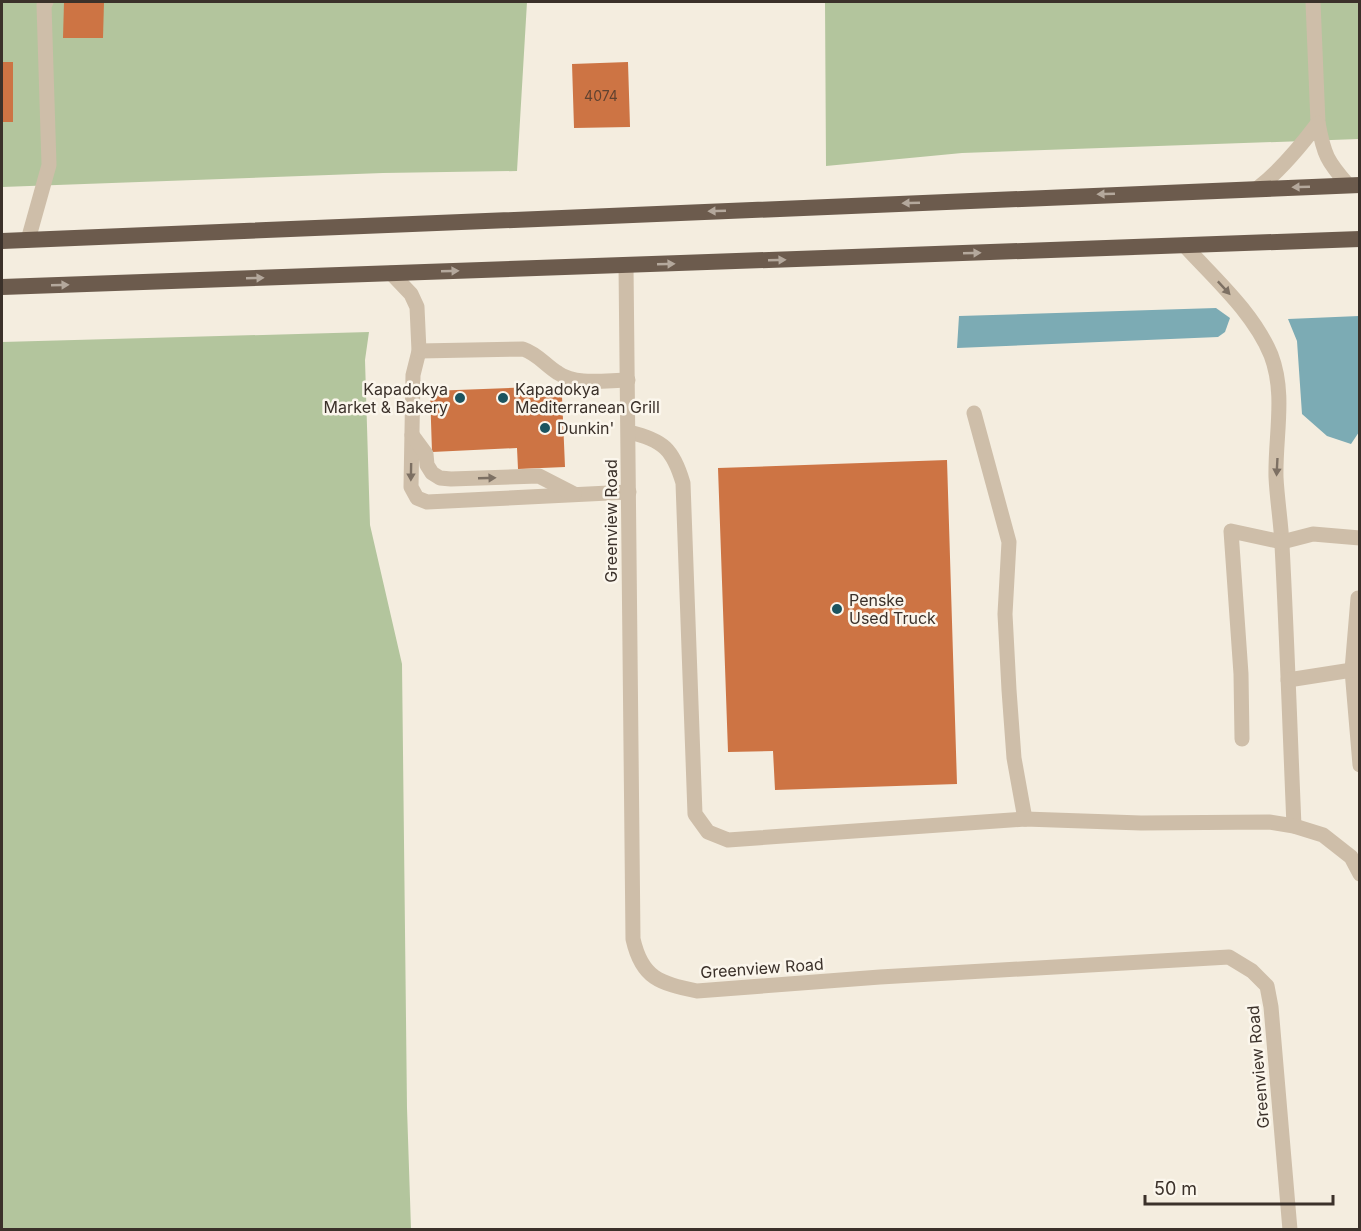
<svg xmlns="http://www.w3.org/2000/svg" width="1361" height="1231" viewBox="0 0 1361 1231" font-family="Inter,sans-serif">
<rect width="100%" height="100%" fill="#f4eddf"/>
<g fill="#b3c59d">
<polygon points="2,2 527,2 517,171 383,173 2,187"/>
<polygon points="825,2 1359,2 1359,139 962,153 826,166"/>
<polygon points="369,332 365,360 370,525 402,664 407,1108 411,1229 2,1229 2,342"/>
</g>
<g fill="#7cabb4">
<polygon points="1216,308 1230,318 1225,332 1218,337 957,348 959,316"/>
<polygon points="1359,316 1359,432 1351,444 1327,436 1302,414 1297,341 1288,319"/>
</g>
<g fill="#cd7444">
<polygon points="64,2 104,2 103,38 63,38"/>
<rect x="2" y="62" width="11" height="60"/>
<polygon points="628,62 630,127 574,128 572,64"/>
<polygon points="533,387 534,397 562,396 565,467 518,469 517,448 432,452 430,391"/>
<polygon points="947,460 957,784 775,790 773,751 728,752 718,468"/>
</g>
<g fill="none" stroke-linecap="round" stroke-linejoin="round">
<g stroke="#cebea9" stroke-width="15">
<polyline points="28,240 49,165 44,5 46,2"/>
<path d="M1184,245C1215,279 1253,312 1271,355C1286,394 1275,436 1276,477C1277,499 1281,522 1282,545C1287,639 1290,732 1294,826"/>
<polyline points="391,273 411,294 417,307 419,351 413,375 411,487 417,498 427,502 629,492"/>
<path d="M419,351L523,349C538,354 545,365 558,373C576,386 607,380 628,380"/>
<polyline points="974,413 1009,542 1005,614 1009,690 1014,758 1025,819"/>
<path d="M629,432C663,440 673,449 683,483L695,814L708,832L728,840L1025,819L1141,823L1269,822L1294,826L1323,835L1351,857L1360,874"/>
<polyline points="412,435 426,454 427,465 432,473 440,478 451,479 539,476 574,494"/>
<polyline points="1360,598 1358,598 1352,670 1360,765"/>
<polyline points="1288,680 1352,670"/>
<polyline points="1242,739 1241,674 1231,531 1282,542 1313,534 1360,538"/>
</g>
<g stroke="#cebea9" stroke-width="15">
<polyline points="1313,2 1318,123"/>
<path d="M1258,188C1282,169 1300,147 1318,123C1324,155 1327,161 1348,185"/>
<path d="M626,265L633,939C642,979 660,983 697,991L880,977L1229,957L1252,971L1267,986L1271,1007L1290,1230"/>
</g>
<g stroke="#6c5b4d" stroke-width="16">
<polyline points="2,241 1360,185"/>
<polyline points="2,287 1360,239"/>
</g>
</g>
<defs><path id="oneway-solid" d="M-6-.8H1V-3.2L6.5 0L1 3.2V.8H-6Z" transform="scale(1.5)"/></defs>
<g fill="#b4a89c">
<use href="#oneway-solid" transform="translate(1301 187) rotate(178)"/>
<use href="#oneway-solid" transform="translate(1106 194) rotate(178)"/>
<use href="#oneway-solid" transform="translate(911 203) rotate(178)"/>
<use href="#oneway-solid" transform="translate(717 211) rotate(178)"/>
<use href="#oneway-solid" transform="translate(972 253) rotate(-2)"/>
<use href="#oneway-solid" transform="translate(777 260) rotate(-2)"/>
<use href="#oneway-solid" transform="translate(666 264) rotate(-2)"/>
<use href="#oneway-solid" transform="translate(450 271) rotate(-2)"/>
<use href="#oneway-solid" transform="translate(255 278) rotate(-2)"/>
<use href="#oneway-solid" transform="translate(60 285) rotate(-2)"/>
</g>
<g fill="#7d7063">
<use href="#oneway-solid" transform="translate(1224 288) rotate(47)"/>
<use href="#oneway-solid" transform="translate(1277 467) rotate(93)"/>
<use href="#oneway-solid" transform="translate(411 472) rotate(91)"/>
<use href="#oneway-solid" transform="translate(487 478) rotate(-2)"/>
</g>
<g fill="#1c545f" stroke="#fbf6ec" stroke-width="2">
<circle cx="460" cy="398" r="6"/>
<circle cx="503" cy="398" r="6"/>
<circle cx="545" cy="428" r="6"/>
<circle cx="837" cy="609" r="6"/>
</g>
<g text-anchor="middle" dominant-baseline="central" stroke-width="5" stroke-linejoin="round" paint-order="stroke">
<g font-size="14" fill="#604230">
<text x="601" y="95">4074</text>
</g>
<g font-size="16" fill="#3b312a" stroke="#fbf6ec" text-anchor="start">
<text x="448" y="389" text-anchor="end">Kapadokya<tspan x="448" dy="18">Market &amp; Bakery</tspan></text>
<text x="515" y="389">Kapadokya<tspan x="515" dy="18">Mediterranean Grill</tspan></text>
<text x="557" y="428">Dunkin'</text>
<text x="849" y="600">Penske<tspan x="849" dy="18">Used Truck</tspan></text>
</g>
<g font-size="16" fill="#3b312a" stroke="#fbf6ec">
<text transform="translate(611 521) rotate(-90)">Greenview Road</text>
<text transform="translate(762 968) rotate(-4)">Greenview Road</text>
<text transform="translate(1258 1067) rotate(-95)">Greenview Road</text>
</g>
</g>
<rect width="1361" height="1231" fill="none" stroke="#3b312a" stroke-width="6"/>
<path d="M1145 1195v9h188v-9" fill="none" stroke="#3b312a" stroke-width="3"/>
<text x="1154" y="1195" font-size="18" fill="#3b312a" stroke="#fbf6ec" stroke-width="4.5" paint-order="stroke">50 m</text>
</svg>
